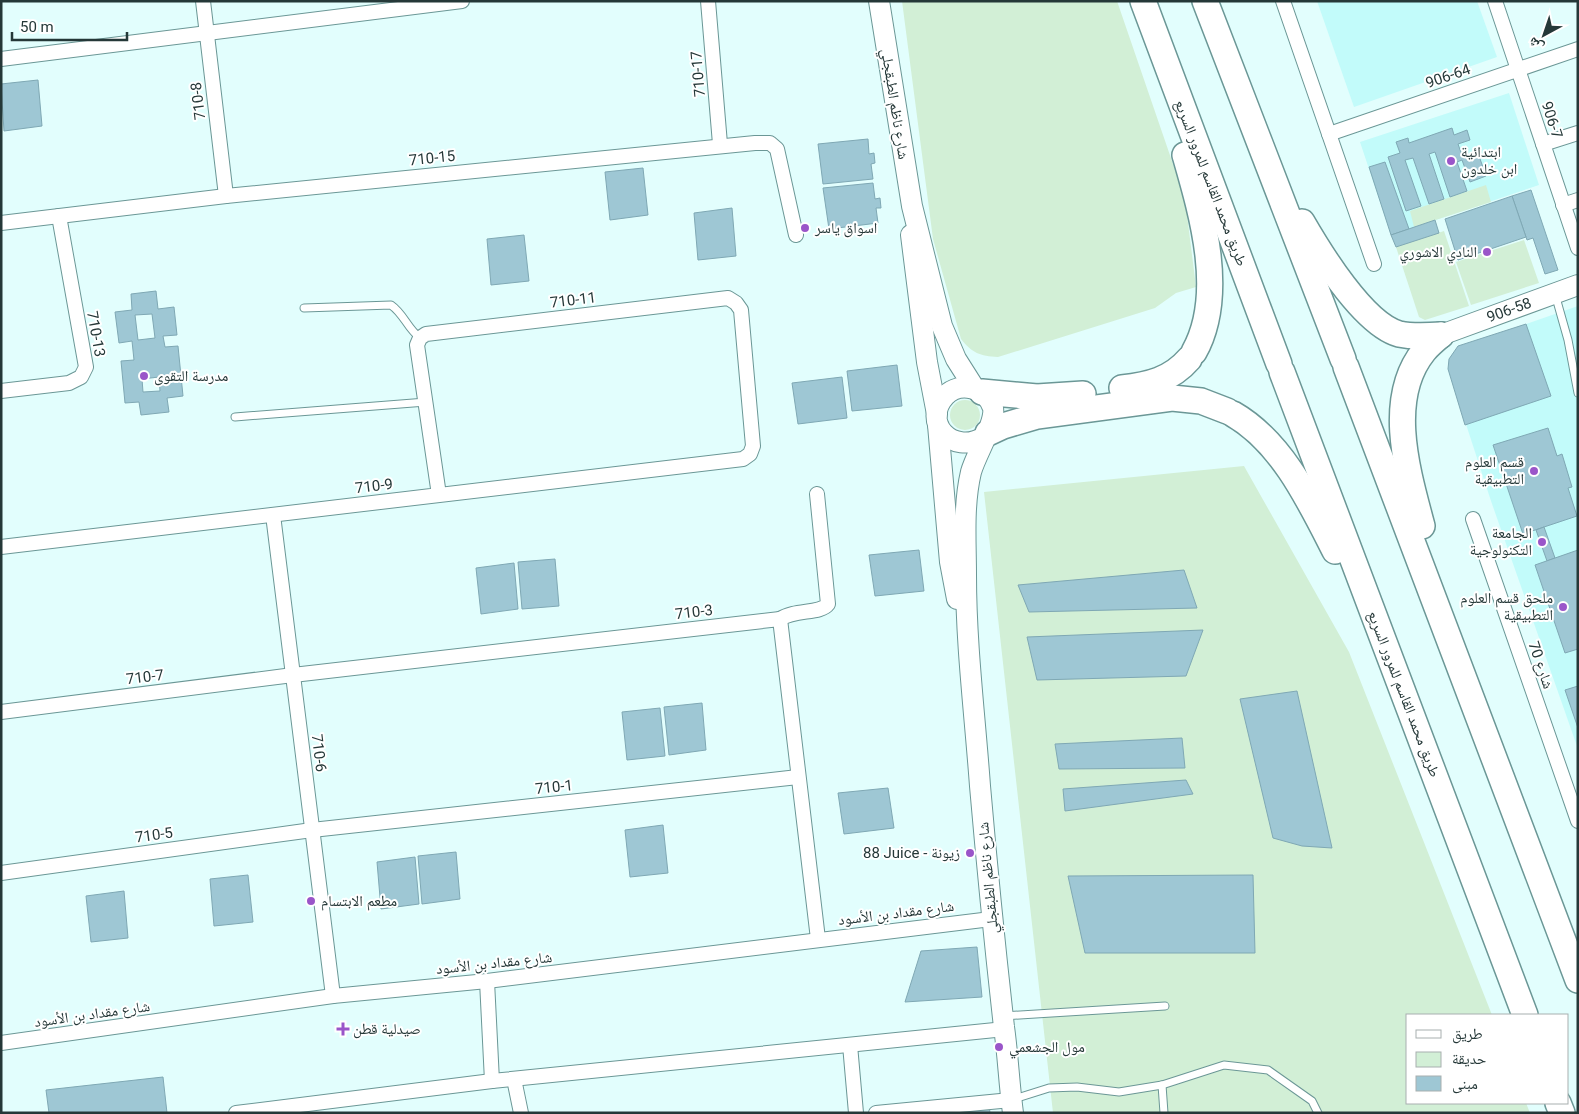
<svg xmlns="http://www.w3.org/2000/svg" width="1579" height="1114" viewBox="0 0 1579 1114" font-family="Roboto,'Noto Naskh Arabic',sans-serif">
<rect width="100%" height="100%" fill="#e2fefd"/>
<g fill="#c2fbfa">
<polygon points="1317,1 1477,1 1497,57 1354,107"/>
<polygon points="1509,93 1539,185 1391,235 1360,142"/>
<polygon points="1578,306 1578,749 1491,501 1448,369 1449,359 1457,348"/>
</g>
<g fill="#d2efd6">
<path d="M902,1H1117L1185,199L1196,287L1176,293L1155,308L998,357C980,356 972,353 961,339L933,239Z"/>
<polygon points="1486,185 1491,202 1414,227 1410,211"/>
<polygon points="1444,231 1469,306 1425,320 1419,317 1396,247"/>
<polygon points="1524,240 1539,283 1471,305 1456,262"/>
<circle cx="965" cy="415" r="15"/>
<polygon points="1244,466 1349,652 1492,1015 1408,1015 1408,1103 1526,1103 1530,1113 1053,1113 984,492"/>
</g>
<g fill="#9ec7d4" stroke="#7fa8b4" fill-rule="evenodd">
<polygon points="38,80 42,126 4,131 1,84"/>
<polygon points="1452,128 1454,135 1467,130 1470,140 1458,144 1463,158 1478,153 1486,176 1470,182 1462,160 1457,162 1467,191 1450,197 1435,152 1429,154 1444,199 1429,204 1413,158 1405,160 1421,206 1406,211 1388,157 1400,153 1396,142 1408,138 1409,143"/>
<polygon points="868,139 869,154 874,153 875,163 871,164 873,179 823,184 818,144"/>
<polygon points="1385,162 1409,229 1391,235 1369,167"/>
<polygon points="643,168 648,215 610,220 605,172"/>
<polygon points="873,183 875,199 880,198 881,208 876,208 878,223 829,229 823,188"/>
<polygon points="1531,190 1558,270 1545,274 1533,238 1527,240 1512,196"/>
<polygon points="1512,196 1526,237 1458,260 1445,219"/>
<polygon points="732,208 736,256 698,260 694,213"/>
<polygon points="1435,220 1439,233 1396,247 1391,235"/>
<polygon points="524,235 529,281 491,285 487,239"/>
<path d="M156,291L158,309L174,307L177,335L163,336L165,347L178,346L183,396L167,398L169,412L141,415L139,402L125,403L121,361L134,360L132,341L119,343L115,312L132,310L131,294ZM152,314L155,338L138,340L135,315ZM159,377L160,391L143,392L142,379Z"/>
<polygon points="1526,324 1551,396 1465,425 1448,369 1449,359 1458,346"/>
<polygon points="897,365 902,406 852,411 847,371"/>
<polygon points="842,377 847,418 798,424 792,383"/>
<polygon points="1548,428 1557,456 1562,454 1572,487 1568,488 1577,516 1523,534 1493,445"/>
<polygon points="1544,527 1555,558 1547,561 1536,530"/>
<polygon points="919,550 924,591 875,596 869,555"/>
<polygon points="1578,550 1578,649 1565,653 1535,565"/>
<polygon points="555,559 559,606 522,609 518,562"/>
<polygon points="514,563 518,609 481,614 476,568"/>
<polygon points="1184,570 1197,608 1029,612 1018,585"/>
<polygon points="1203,630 1186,676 1037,680 1027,637"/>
<polygon points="1578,686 1578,728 1565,690"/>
<polygon points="1297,691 1332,848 1302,846 1273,838 1240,699"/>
<polygon points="702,703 706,750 669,755 664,707"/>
<polygon points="660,708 665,756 627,760 622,712"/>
<polygon points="1182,738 1185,768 1059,769 1055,744"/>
<polygon points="1186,780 1193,794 1065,811 1063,789"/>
<polygon points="888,788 894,828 844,834 838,793"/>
<polygon points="663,825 668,873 630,877 625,830"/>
<polygon points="456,852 460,899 422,904 418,856"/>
<polygon points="415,857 419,904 381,909 377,862"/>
<polygon points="248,875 253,922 214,926 210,879"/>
<polygon points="1253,875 1255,953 1085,953 1068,876"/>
<polygon points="124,891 128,938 91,942 86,896"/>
<polygon points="977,947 982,997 905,1002 921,951"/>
<polygon points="163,1077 167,1113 49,1113 46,1090"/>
<polygon points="989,1105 990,1113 939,1113"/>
</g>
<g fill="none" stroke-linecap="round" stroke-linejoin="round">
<defs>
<g id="lane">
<polyline points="1555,294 1568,340 1578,393"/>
<path d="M304,308L391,305C404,314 407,328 420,338"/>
<polyline points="235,417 426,402"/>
<polyline points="1003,1016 1165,1006"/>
<polyline points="1162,1085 1164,1113"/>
<polyline points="1014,1099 1049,1088 1077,1087 1119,1092 1162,1085 1224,1065 1268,1070 1312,1101 1318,1113"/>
</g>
<g id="street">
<polyline points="203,1 226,196"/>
<polyline points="708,1 720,144"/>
<polyline points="1283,1 1374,264"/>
<polyline points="1495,1 1578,248"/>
<polyline points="1,59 462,1"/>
<polyline points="1329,134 1578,49"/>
<polyline points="1543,144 1578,133"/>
<polyline points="1563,205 1578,200"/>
<polyline points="1,223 226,196 755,143 770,143 777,149 796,235"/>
<polyline points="1,391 69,383 81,377 86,367 59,216"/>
<polyline points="273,515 333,996"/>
<polyline points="1473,519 1578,821"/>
<polyline points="1,547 743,459 750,454 753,446 741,310 736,303 728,298 426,334 420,338 417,345 439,495"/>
<path d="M780,619C795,609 821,614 828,604L817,494"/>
<polyline points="1,712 293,675 780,619 818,939"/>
<polyline points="1,873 312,830 798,777"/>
<polyline points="487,981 492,1081"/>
<polyline points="1,1043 333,996 487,981 991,919"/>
<polyline points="850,1045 856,1113"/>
<polyline points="514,1079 521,1113"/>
<polyline points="236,1113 492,1081 1005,1029"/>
<polyline points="876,1113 1011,1100"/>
</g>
<g id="secondary">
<polyline points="879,1 912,206 942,326 956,359 975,389"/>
<polyline points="911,235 927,362 937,414"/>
<polyline points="1441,335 1578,285"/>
<polyline points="938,425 950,562 957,599"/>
<path d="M984,437C952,456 921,422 945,396C960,380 987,388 993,408C996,423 976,454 971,472C963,506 966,541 966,575C966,646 975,716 980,786C987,867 995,947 1004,1027C1008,1055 1009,1084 1013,1113"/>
</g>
<g id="highway">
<polyline points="1143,1 1279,364"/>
<polyline points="1205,1 1343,359"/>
<path d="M1185,155C1202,214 1226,295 1194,352"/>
<path d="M1302,222C1320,253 1363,324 1399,334C1413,337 1427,336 1441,335"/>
<polyline points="1346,367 1578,980"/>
<polyline points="1282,372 1525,1015"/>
<path d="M1122,388C1148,385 1171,380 1189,359"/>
<polyline points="982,392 1037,397 1083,394"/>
<path d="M1233,414C1282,442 1310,502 1335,551"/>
<polyline points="988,433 1003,426 1037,416 1172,398 1201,401 1227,411"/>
<path d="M1422,526C1408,473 1385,399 1424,351C1429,345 1435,340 1441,335"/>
<polyline points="1558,1103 1562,1113"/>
</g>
</defs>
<use href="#lane" stroke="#6b9796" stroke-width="9"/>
<use href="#street" stroke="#6b9796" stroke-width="16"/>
<use href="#secondary" stroke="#6b9796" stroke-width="22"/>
<use href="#highway" stroke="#6b9796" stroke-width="28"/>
<use href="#lane" stroke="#fff" stroke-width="7"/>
<use href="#street" stroke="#fff" stroke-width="14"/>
<use href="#secondary" stroke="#fff" stroke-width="20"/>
<use href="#highway" stroke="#fff" stroke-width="25"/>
</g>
<g fill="#9a55c9" stroke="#fff" stroke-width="2">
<circle cx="1451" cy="161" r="5"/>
<circle cx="805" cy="228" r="5"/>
<circle cx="1487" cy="252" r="5"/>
<circle cx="144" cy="376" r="5"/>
<circle cx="1534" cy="471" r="5"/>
<circle cx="1542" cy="542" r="5"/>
<circle cx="1563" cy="607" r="5"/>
<circle cx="970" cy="853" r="5"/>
<circle cx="311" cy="901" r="5"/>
<path d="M340.5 1021.5h5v5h5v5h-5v5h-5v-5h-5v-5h5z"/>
<circle cx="999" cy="1047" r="5"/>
</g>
<g text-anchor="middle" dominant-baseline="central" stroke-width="4" stroke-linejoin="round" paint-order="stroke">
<g font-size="15" fill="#253838" stroke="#fff">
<text transform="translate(698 74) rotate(-95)">710-17</text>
<text transform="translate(1448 76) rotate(-19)">906-64</text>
<text transform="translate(198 101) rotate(-97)">710-8</text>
<text transform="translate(895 104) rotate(81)">شارع ناظم الطبقجلي</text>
<text transform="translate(1552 120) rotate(72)">906-7</text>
<text transform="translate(432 158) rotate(-6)">710-15</text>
<text transform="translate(1211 183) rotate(69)">طريق محمد القاسم للمرور السريع</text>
<text transform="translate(573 300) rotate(-7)">710-11</text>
<text transform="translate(1509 310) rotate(-20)">906-58</text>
<text transform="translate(96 334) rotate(80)">710-13</text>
<text transform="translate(374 486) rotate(-7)">710-9</text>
<text transform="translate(694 612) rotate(-7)">710-3</text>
<text transform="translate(1541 665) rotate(71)">شارع 70</text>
<text transform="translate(145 677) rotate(-7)">710-7</text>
<text transform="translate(1404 694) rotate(69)">طريق محمد القاسم للمرور السريع</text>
<text transform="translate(319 753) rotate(83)">710-6</text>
<text transform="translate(554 787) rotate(-6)">710-1</text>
<text transform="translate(154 835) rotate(-8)">710-5</text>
<text transform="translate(988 878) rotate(-95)">شارع ناظم الطبقجلي</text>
<text transform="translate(896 913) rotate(-7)">شارع مقداد بن الأسود</text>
<text transform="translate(494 963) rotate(-6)">شارع مقداد بن الأسود</text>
<text transform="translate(92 1014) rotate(-8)">شارع مقداد بن الأسود</text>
</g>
<g font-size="15" fill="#253838" stroke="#fff" text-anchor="start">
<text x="1461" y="152">ابتدائية<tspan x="1461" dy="17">ابن خلدون</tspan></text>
<text x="815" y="228">اسواق ياسر</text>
<text x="1477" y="252" text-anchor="end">النادي الاشوري</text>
<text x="154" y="376">مدرسة التقوى</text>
<text x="1524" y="462" text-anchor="end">قسم العلوم<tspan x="1524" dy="17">التطبيقية</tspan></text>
<text x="1532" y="533" text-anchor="end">الجامعة<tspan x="1532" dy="17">التكنولوجية</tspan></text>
<text x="1553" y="598" text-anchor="end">ملحق قسم العلوم<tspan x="1553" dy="17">التطبيقية</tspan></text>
<text x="960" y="853" text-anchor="end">88 Juice - زيونة</text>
<text x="321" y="901">مطعم الابتسام</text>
<text x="353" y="1029">صيدلية قطن</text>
<text x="1009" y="1047">مول الجشعمي</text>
</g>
</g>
<rect width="1579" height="1114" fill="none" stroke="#253838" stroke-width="5"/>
<rect x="1406" y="1014" width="162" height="90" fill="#ffffff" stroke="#a8afaf"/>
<rect x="1416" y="1030" width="25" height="8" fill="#ffffff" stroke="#a8afaf"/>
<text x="1452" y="1039" font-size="15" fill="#253838">طريق</text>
<rect x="1416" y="1052" width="25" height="15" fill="#d2efd6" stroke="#a8afaf"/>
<text x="1452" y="1064" font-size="15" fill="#253838">حديقة</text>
<rect x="1416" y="1076" width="25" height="15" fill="#9ec7d4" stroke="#a8afaf"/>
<text x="1452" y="1089" font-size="15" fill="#253838">مبنى</text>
<g transform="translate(1544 35) rotate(220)" stroke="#ffffff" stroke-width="4" paint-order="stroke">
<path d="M0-4L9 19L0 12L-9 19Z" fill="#253838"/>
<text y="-8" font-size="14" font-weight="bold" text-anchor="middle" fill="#253838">ش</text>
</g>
<path d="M12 32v8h115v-8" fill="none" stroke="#253838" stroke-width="2.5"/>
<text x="20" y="32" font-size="15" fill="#253838" stroke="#ffffff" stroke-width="4" paint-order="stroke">50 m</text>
</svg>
